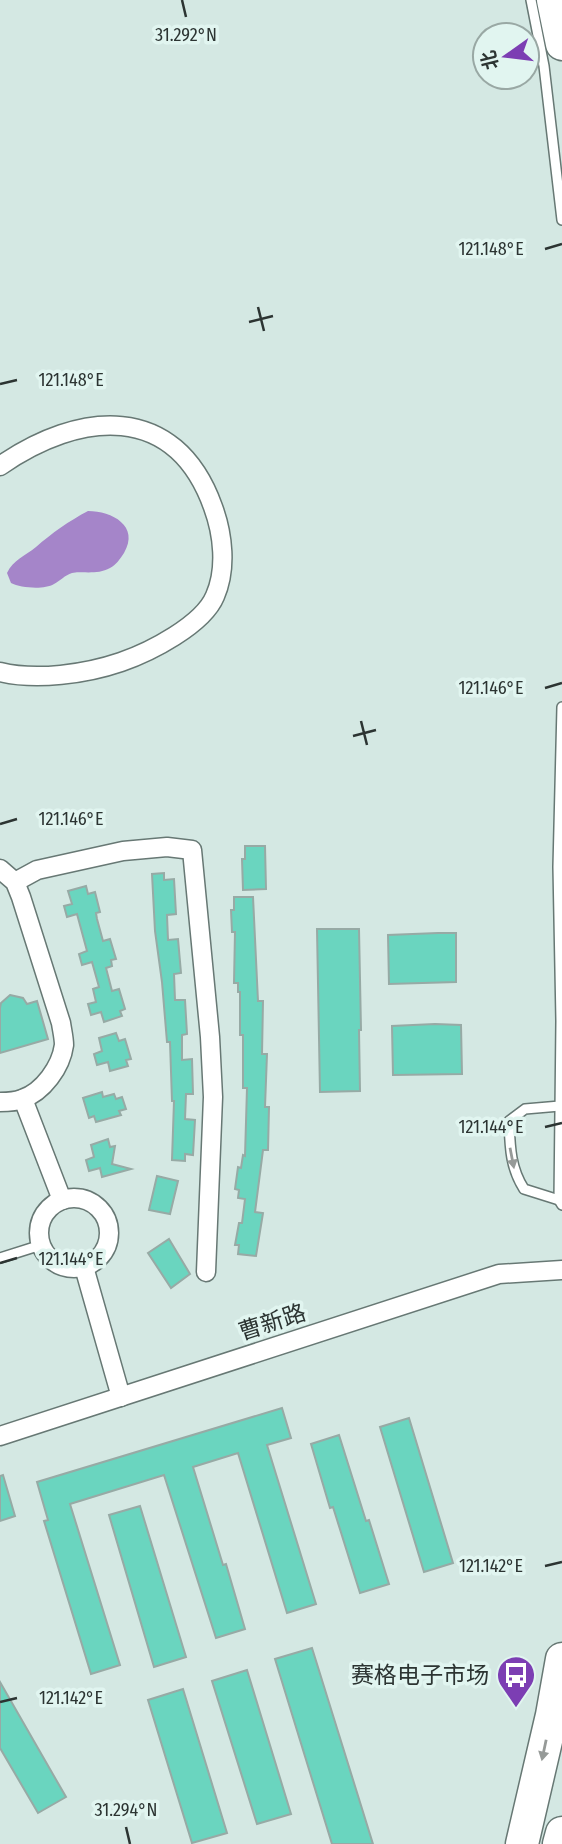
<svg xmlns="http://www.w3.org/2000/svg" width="562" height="1844" viewBox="0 0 562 1844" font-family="'Fira Sans Condensed','Noto Sans SC',sans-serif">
<rect width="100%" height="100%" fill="#d4e8e3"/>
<path fill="#a585c9" d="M88,511C112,511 140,526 124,553C120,559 116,565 110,568C98,575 84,571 72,573C65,575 60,581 54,584C44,590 21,588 11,583L7,573C13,560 25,556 36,547C52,533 69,521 88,511Z"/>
<g fill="#6ad5bf" stroke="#97aaa5" stroke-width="2">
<polygon points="245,846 265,846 266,889 243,890 242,859 245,859"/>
<polygon points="164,873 164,880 174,879 176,914 167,915 168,940 178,939 181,973 174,974 175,1000 185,1000 187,1034 182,1035 182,1060 192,1059 193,1094 186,1094 185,1119 195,1120 193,1155 185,1154 185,1161 172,1160 174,1101 172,1101 170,1042 167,1042 162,982 155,931 152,874"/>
<polygon points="86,886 88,894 95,892 100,912 96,913 97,919 103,941 110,939 116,959 111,960 112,966 106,968 112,991 119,989 125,1009 120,1011 122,1016 104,1022 101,1012 91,1015 88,1004 96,1002 93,989 99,987 92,962 82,965 79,954 87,951 77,914 67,917 64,906 72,904 68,891"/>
<polygon points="234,897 253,897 258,1001 263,1001 262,1054 267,1054 265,1107 269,1107 268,1150 263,1150 255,1212 263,1213 256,1256 238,1254 239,1245 235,1245 239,1223 242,1223 245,1199 238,1198 239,1190 235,1189 238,1167 241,1168 243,1155 245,1156 247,1088 243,1088 243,1035 240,1035 240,992 238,992 238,983 234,983 235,932 232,932 231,910 234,910"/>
<polygon points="317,929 359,929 361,1030 359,1030 360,1091 320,1092"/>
<polygon points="438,933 456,933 456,982 389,984 388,935"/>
<polygon points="10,995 23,998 27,1004 37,1001 48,1039 0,1053 0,1008 1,1003"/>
<polygon points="435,1024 461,1025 462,1074 393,1075 392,1026"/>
<polygon points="116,1033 119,1041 125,1039 131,1059 126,1060 128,1066 110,1071 108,1062 97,1065 94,1054 102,1051 99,1038"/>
<polygon points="102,1092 103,1097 114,1094 116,1099 122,1097 126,1109 119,1111 121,1115 96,1122 94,1116 89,1118 83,1098"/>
<polygon points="108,1139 110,1147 115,1146 112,1164 131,1169 102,1177 100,1168 89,1171 86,1160 94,1157 91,1145"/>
<polygon points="157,1176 178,1181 170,1214 149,1210"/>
<polygon points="169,1239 190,1274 171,1288 148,1253"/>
<polygon points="282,1408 291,1438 267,1445 316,1604 287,1613 238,1453 193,1467 223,1565 226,1564 245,1629 216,1638 164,1475 70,1504 120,1665 91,1674 44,1521 48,1520 37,1482"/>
<polygon points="409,1418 453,1563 424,1572 380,1427"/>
<polygon points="339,1435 366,1521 369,1520 389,1584 360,1593 333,1507 330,1508 311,1444"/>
<polygon points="3,1475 15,1516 0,1521 0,1476"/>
<polygon points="140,1506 186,1657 154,1667 109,1515"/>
<polygon points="312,1648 373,1844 332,1844 275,1659"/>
<polygon points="247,1670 291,1814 257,1824 212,1681"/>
<polygon points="0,1682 66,1797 38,1813 0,1748"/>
<polygon points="183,1689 227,1833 192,1843 148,1700"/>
</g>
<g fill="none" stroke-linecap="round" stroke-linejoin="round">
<defs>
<g id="lane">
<polyline points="531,0 544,66 562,220"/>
<polyline points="562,707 558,867 561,1021 559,1200 562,1205"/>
<path d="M559,1200L524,1189C510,1167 510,1146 509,1121L525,1109L560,1106"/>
<polyline points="0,1258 41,1245"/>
</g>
<g id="street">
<path d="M0,466C79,411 175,401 213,507C223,534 227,569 215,596C203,625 150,652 121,662C86,674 36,681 0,672"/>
<path d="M0,869L15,882L21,897L61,1023C62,1030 64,1038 64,1045C61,1067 43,1092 22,1099C15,1102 7,1102 0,1102"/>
<polyline points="15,882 37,870 123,851 167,847 192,850 210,1037 213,1097 206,1272"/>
<polyline points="23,1099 62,1200"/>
<circle cx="74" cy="1233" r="35"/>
<polyline points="84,1267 121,1397"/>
<polyline points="0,1436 499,1274 562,1270"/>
</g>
<g id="highway">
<polyline points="553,0 562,44"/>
<polyline points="522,1844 552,1715 562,1659"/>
<polyline points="559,1844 562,1833"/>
</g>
</defs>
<use href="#lane" stroke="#677874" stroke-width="12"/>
<use href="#street" stroke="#677874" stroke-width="21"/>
<use href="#highway" stroke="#677874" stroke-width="35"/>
<use href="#lane" stroke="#fff" stroke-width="9"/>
<use href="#street" stroke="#fff" stroke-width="18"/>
<use href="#highway" stroke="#fff" stroke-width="32"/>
</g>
<defs><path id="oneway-solid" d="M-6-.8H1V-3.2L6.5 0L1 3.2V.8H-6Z" transform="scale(1.75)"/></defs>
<g fill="#969a98">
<use href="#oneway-solid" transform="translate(512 1158) rotate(79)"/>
<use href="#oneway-solid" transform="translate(544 1750) rotate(102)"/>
</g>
<path fill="none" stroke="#2c3432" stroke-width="2.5" d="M182,0L186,17M545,249L562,244M258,307L264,331M249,322L273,316M0,384L17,380M545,688L562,683M361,721L367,745M353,736L376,730M0,824L17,819M545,1127L562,1123M0,1263L17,1258M545,1566L562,1562M0,1702L17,1698M126,1827L130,1844"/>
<defs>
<symbol id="bus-pin" viewBox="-11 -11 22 30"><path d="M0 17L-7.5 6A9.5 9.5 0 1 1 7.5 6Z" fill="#7c3eb3" stroke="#e1f5f0"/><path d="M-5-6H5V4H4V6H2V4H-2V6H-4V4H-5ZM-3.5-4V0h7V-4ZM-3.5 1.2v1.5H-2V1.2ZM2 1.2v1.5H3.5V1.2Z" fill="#fff"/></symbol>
</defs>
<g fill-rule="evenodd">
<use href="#bus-pin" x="494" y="1653" width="44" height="60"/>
</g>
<g text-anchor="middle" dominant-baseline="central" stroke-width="7" stroke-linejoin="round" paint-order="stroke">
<g font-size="23" fill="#2c3432" stroke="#e1f5f0">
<text transform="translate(272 1322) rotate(-18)">曹新路</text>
</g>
<g font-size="23" fill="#2c3432" stroke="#e1f5f0" text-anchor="end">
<text x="489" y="1675">赛格电子市场</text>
</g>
</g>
<g font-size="18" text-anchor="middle" fill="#2c3432" stroke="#e1f5f0" stroke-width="7" stroke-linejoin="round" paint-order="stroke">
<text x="186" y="41">31.292°N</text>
<text x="491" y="255">121.148°E</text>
<text x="71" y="386">121.148°E</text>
<text x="491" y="694">121.146°E</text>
<text x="71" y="825">121.146°E</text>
<text x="491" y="1133">121.144°E</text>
<text x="71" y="1265">121.144°E</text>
<text x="491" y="1572">121.142°E</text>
<text x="71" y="1704">121.142°E</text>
<text x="126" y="1816">31.294°N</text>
</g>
<g transform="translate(506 56) rotate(256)"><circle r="33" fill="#e1f5f0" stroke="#99a8a4" stroke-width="2"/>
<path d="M0-5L12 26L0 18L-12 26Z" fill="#7c3eb3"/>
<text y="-10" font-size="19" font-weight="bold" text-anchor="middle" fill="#2c3432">北</text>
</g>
</svg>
